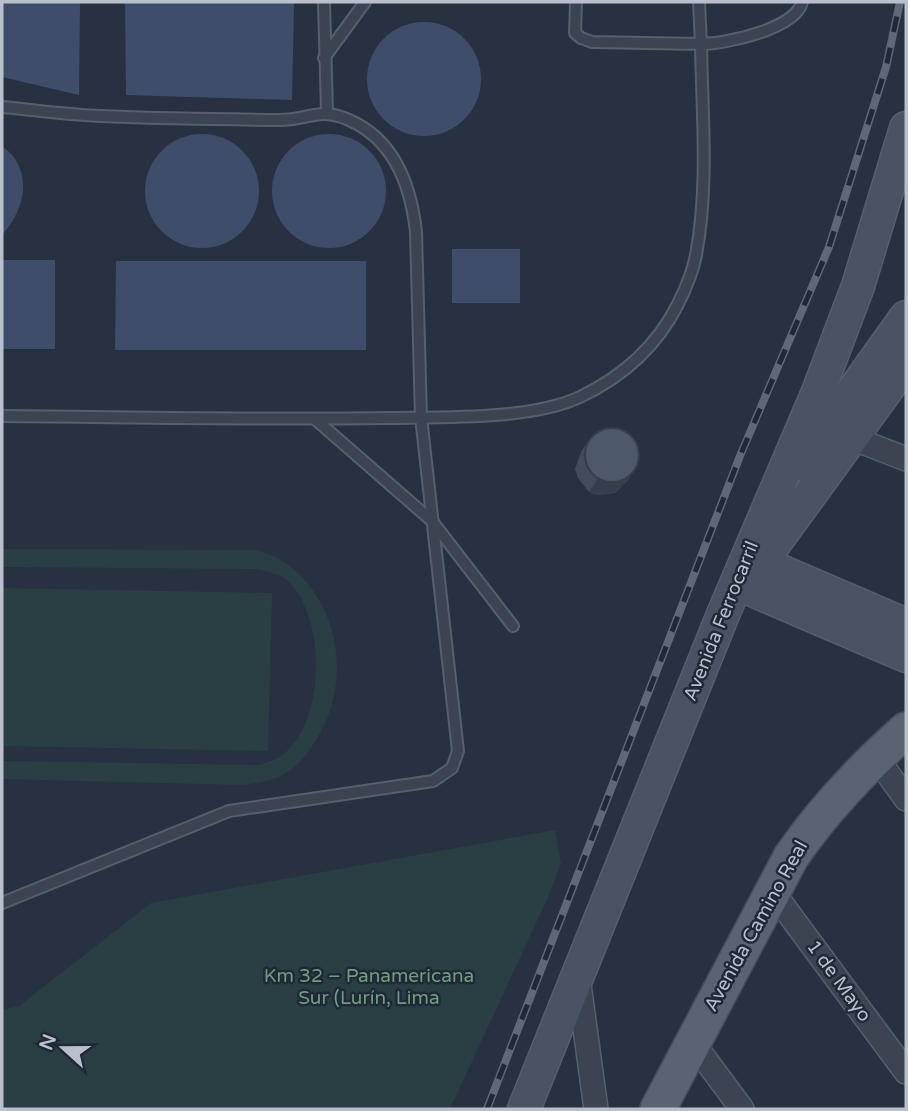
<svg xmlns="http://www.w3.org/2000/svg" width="908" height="1111" viewBox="0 0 908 1111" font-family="'Varela Round',sans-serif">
<rect width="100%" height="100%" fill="#283142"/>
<g fill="#2a3f43">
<path d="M2,549L256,550C265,553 274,556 281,560C338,596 352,677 320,733C310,751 299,767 280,776C269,782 256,783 243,785L2,779V761L260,765C267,762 278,759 284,754C325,719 326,623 291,584C282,574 270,572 257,569L2,567Z"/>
<polygon points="2,588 272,593 268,751 2,746"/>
<polygon points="555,830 561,864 548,897 450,1109 2,1109 2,1010 19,1006 151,903"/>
</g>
<g fill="#3e4e6a">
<polygon points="2,2 80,2 79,95 2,77"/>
<polygon points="125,2 294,2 292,100 126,95"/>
<circle cx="424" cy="79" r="57"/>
<circle cx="202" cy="191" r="57"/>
<circle cx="329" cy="191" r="57"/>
<path d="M2,146C34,169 26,209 2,235Z"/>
<rect x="452" y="249" width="68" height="54"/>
<rect x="2" y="260" width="53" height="89"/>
<polygon points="116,261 366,261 366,350 115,350"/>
</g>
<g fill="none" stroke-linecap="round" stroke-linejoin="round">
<defs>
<g id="lane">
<polyline points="324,2 327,112"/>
<polyline points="576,2 575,33 581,38 592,42 701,44 699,2"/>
<polyline points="324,58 365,2"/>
<path d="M2,107C35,110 69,115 102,116C161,119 219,119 277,120C308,121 318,106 349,120C395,140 411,186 416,232L421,417L458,751L452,768L433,781L229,811L2,903"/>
<path d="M2,416C130,417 259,420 387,418C443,417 531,420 580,397C622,377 657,346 678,304C685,290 693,271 696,255C709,186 702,113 701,44C725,44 796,29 802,2"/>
<polyline points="315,419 432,521 513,626"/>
</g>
<g id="street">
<polyline points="852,438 906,459"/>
<polyline points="876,757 906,799"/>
<polyline points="772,891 906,1072"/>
<polyline points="578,977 596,1109"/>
<polyline points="693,1043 742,1109"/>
</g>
<g id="secondary">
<polyline points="801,464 906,317"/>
<polyline points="748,557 906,625"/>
<polyline points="756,569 906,363"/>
<polyline points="743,586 906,656"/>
<polyline points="524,1109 724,612 818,392 858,286 906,128"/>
</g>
<path id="primary" d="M658,1109L791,857C824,809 863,768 906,730"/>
</defs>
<use href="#lane" stroke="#575f6c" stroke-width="14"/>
<use href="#street" stroke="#575f6c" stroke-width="26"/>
<use href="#secondary" stroke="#575f6c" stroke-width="35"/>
<use href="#primary" stroke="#454d5b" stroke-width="38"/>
<use href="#lane" stroke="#3c4452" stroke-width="10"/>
<use href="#street" stroke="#3c4452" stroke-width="23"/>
<use href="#secondary" stroke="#4a5364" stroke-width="32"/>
<use href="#primary" stroke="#5a6371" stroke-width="35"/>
<defs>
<polyline id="rail" points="487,1109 740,456 829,247 886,67 900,2"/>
</defs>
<use href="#rail" stroke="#5e6878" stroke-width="8"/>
<use href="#rail" stroke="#202937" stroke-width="5" stroke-dasharray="16" stroke-linecap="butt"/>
</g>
<polygon fill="#434c5c" points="590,439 637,467 628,480 615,493 598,495 589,492 578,478 575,469 581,452"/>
<polygon fill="#373e4b" points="637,467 628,480 615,493 598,495 589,492 598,479"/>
<circle fill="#4e586b" stroke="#373e4b" stroke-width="2" cx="612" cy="455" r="27"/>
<g text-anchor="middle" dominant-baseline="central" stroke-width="5" stroke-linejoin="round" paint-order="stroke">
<g font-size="19" fill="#b9bfcb" stroke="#202937">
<text transform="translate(721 621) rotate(-68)">Avenida Ferrocarril</text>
<text transform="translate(756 926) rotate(-61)">Avenida Camino Real</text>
<text transform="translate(839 981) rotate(54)">1 de Mayo</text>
</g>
<g font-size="19" fill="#719c7d" stroke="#202937">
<text x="369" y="976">Km 32 – Panamericana<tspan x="369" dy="22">Sur (Lurín, Lima</tspan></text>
</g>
</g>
<rect width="908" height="1111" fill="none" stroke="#b9bfcb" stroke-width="7"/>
<g transform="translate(63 1048) rotate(291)" stroke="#202937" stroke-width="5" paint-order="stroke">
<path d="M0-5L12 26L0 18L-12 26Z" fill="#b9bfcb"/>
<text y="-10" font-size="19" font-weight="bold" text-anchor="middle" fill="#b9bfcb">N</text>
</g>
</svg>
